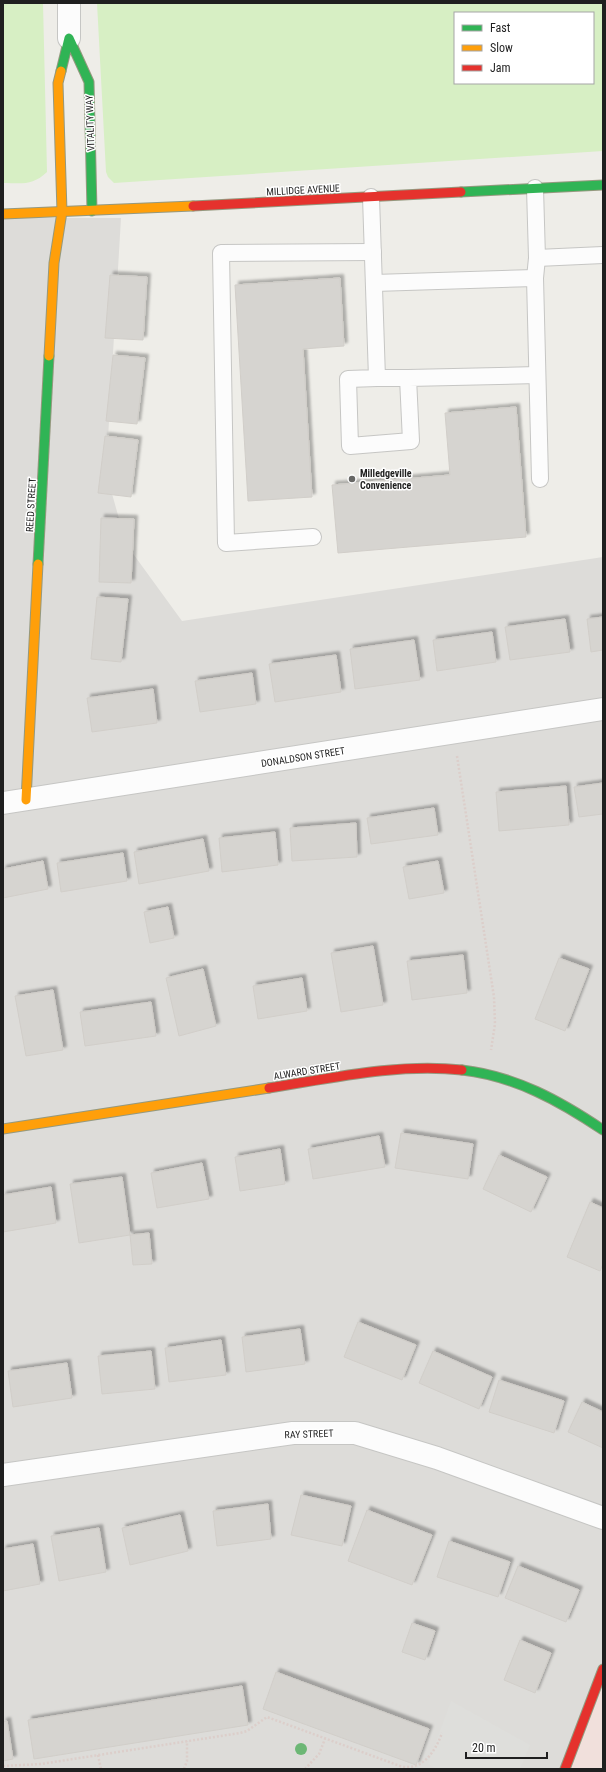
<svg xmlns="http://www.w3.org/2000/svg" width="606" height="1772" viewBox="0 0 606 1772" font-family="'Roboto Condensed',sans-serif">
<defs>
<filter id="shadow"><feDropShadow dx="3.5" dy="-3.5" stdDeviation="1" flood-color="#0004"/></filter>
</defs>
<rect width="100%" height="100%" fill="#eeede8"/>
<polygon fill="#dddcd9" points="3,218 121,218 106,472 126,544 182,621 603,557 603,1669 565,1769 3,1769"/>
<polygon fill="#f1e0dc" points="603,1669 603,1769 565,1769"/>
<g fill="#d7efc4" fill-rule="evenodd">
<path d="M3,3H43L47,172C32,186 23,183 3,183Z"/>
<path d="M97,3H603V151L114,183L108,177L106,172ZM455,13H593V83H455Z"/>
</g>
<polygon fill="#dededb" points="451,1701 530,1745 520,1769 437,1769 428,1764"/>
<g fill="#d6d4d0" stroke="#d1cec9" filter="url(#shadow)">
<polygon points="110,275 147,277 143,340 105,338"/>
<polygon points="340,278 344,346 303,349 312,497 248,501 235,285"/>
<polygon points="113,355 145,358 137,424 106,421"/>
<polygon points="516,407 526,537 338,553 332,485 450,475 445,413"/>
<polygon points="105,436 138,440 131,497 98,493"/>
<polygon points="101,518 134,519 131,583 99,582"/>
<polygon points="97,597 128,599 121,662 91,659"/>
<polygon points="603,617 603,650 591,652 587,619"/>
<polygon points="565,619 570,652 510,660 505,627"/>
<polygon points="492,632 496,662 437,671 433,640"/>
<polygon points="414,640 420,680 355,689 350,649"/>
<polygon points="336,655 341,692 275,702 269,664"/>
<polygon points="252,673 256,704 200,712 195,681"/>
<polygon points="153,689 157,723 92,732 87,698"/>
<polygon points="603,783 603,814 579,817 574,787"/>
<polygon points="566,786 569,825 499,831 496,792"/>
<polygon points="434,808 438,835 371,844 367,818"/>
<polygon points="356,823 357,857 292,861 290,828"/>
<polygon points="275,832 278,865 222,872 219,838"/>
<polygon points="203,839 209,871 139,884 134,852"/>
<polygon points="123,853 127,881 61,892 57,863"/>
<polygon points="43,861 48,889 3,898 3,869"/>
<polygon points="438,861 444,893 409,899 403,867"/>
<polygon points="168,907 174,938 150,943 144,912"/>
<polygon points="373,946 383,1005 341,1012 331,953"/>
<polygon points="463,955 467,993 412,1000 407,961"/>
<polygon points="559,958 589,969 565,1031 535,1019"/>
<polygon points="203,969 216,1026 179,1036 166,978"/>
<polygon points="302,978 307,1011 258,1019 253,986"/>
<polygon points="53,990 63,1050 26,1056 15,996"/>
<polygon points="151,1002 156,1036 85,1046 80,1012"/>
<polygon points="401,1133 473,1144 468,1179 395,1168"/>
<polygon points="379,1136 385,1167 313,1179 308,1149"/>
<polygon points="280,1149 285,1184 240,1191 235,1157"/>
<polygon points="499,1155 547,1177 531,1212 483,1189"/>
<polygon points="202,1163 209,1199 157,1208 151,1173"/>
<polygon points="122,1177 130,1235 79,1243 70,1184"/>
<polygon points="51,1187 56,1223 3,1232 3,1195"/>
<polygon points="590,1202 603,1208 603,1264 600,1271 567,1257"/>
<polygon points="149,1233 152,1264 133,1265 130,1235"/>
<polygon points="358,1322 416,1345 402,1380 344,1357"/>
<polygon points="300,1329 305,1364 246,1372 242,1337"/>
<polygon points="221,1340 226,1375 169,1382 165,1348"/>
<polygon points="151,1351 155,1389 102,1394 98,1356"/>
<polygon points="433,1351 492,1377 479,1409 419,1383"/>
<polygon points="67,1363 72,1398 13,1407 8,1371"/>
<polygon points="499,1380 564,1401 554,1433 489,1412"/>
<polygon points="582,1402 603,1412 603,1448 568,1432"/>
<polygon points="301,1495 351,1506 342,1546 291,1535"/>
<polygon points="268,1504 271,1539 217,1546 213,1511"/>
<polygon points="367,1510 432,1535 412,1585 348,1561"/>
<polygon points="180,1515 188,1551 130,1565 122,1528"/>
<polygon points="99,1528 106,1572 59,1581 51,1536"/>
<polygon points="449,1541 510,1562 498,1597 437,1577"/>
<polygon points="33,1544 40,1584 3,1591 3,1549"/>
<polygon points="518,1566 579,1590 566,1622 505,1598"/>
<polygon points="412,1623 435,1631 425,1660 402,1652"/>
<polygon points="520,1640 551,1653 535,1693 504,1680"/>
<polygon points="276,1672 429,1729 416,1765 263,1709"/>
<polygon points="242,1686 248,1725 34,1759 28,1720"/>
<polygon points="7,1721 13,1759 3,1761 3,1722"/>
</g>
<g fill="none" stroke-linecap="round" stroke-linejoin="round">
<defs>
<g id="lane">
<polyline points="535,188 537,258 535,278 540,479"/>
<polyline points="371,197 377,378 348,379 350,446 411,441 408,378 537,375"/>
<polyline points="537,258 603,255"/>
<polyline points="374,283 535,278"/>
<polyline points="377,378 408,378"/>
<polyline points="313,537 226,543 221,253 373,252"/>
</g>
<g id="street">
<polyline points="69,3 69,38"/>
<polyline points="3,803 603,709"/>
<polyline points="3,1475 293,1433 355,1433 437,1458 603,1518"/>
</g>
<g id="fast">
<polyline points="61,71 69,38 89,82 92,211"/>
<polyline points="461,192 603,185"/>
<polyline points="38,564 49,356"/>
<path d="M462,1070C515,1076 560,1101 603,1130"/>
</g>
<g id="slow">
<polyline points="3,214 193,206"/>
<polyline points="49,356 54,263 62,212 58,83 61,71"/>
<polyline points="26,800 38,564"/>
<polyline points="3,1129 269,1088"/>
</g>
<g id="jam">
<polyline points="193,206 461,192"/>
<path d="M269,1088C332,1078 398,1063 462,1070"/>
<polyline points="565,1769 603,1669"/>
</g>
</defs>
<use href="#lane" stroke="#c6c6c4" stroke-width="18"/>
<use href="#street" stroke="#c6c6c4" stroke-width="24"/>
<use href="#fast" stroke="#95997f" stroke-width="11"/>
<use href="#slow" stroke="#95997f" stroke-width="11"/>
<use href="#jam" stroke="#95997f" stroke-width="11"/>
<g stroke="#dcceca" stroke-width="2.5" stroke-dasharray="2 2" stroke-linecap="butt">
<polyline points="457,756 494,997 495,1024 491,1050"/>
<polyline points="98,1755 101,1769"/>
<path d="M3,1766L41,1764L240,1733L247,1731L267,1717L400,1766C422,1772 435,1752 442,1733"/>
<polyline points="184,1769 187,1761 187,1741"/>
<polyline points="305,1769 319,1754 325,1739"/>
</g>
<use href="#lane" stroke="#fcfcfc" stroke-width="16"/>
<use href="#street" stroke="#fcfcfc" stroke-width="22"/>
<use href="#fast" stroke="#30b455" stroke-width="9"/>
<use href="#slow" stroke="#ff9f0a" stroke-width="9"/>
<use href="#jam" stroke="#e5322d" stroke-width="9"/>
</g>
<circle fill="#6cb775" cx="301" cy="1749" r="6"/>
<circle fill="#676765" stroke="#fff" stroke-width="1.5" cx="352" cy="479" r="4"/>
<g text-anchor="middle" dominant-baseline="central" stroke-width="3" stroke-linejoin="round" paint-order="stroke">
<g font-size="10" fill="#1f1f1f" stroke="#fff">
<text transform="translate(90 123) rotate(-92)">VITALITY WAY</text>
<text transform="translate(303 190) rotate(-3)">MILLIDGE AVENUE</text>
<text transform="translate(31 505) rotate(-87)">REED STREET</text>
<text transform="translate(303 757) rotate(-9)">DONALDSON STREET</text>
<text transform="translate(307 1071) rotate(-9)">ALWARD STREET</text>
<text transform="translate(309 1434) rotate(-2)">RAY STREET</text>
</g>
<g font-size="10" font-weight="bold" fill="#1f1f1f" stroke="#fff" text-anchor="start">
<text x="360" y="473">Milledgeville<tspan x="360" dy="12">Convenience</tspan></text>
</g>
</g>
<rect width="606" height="1772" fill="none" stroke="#1f1f1f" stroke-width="8"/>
<rect x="454" y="12" width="140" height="72" fill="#ffffff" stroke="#a5a5a5"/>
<rect x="462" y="25" width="20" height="6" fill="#30b455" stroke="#a5a5a5"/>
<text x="490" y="32" font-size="12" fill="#1f1f1f">Fast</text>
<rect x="462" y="45" width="20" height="6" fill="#ff9f0a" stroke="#a5a5a5"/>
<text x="490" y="52" font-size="12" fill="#1f1f1f">Slow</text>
<rect x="462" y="65" width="20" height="6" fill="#e5322d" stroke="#a5a5a5"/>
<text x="490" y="72" font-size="12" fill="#1f1f1f">Jam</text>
<path d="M466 1752v6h81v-6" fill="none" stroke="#1f1f1f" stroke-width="2"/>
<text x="472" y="1752" font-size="12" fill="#1f1f1f" stroke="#ffffff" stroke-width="3" paint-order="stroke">20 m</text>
</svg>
